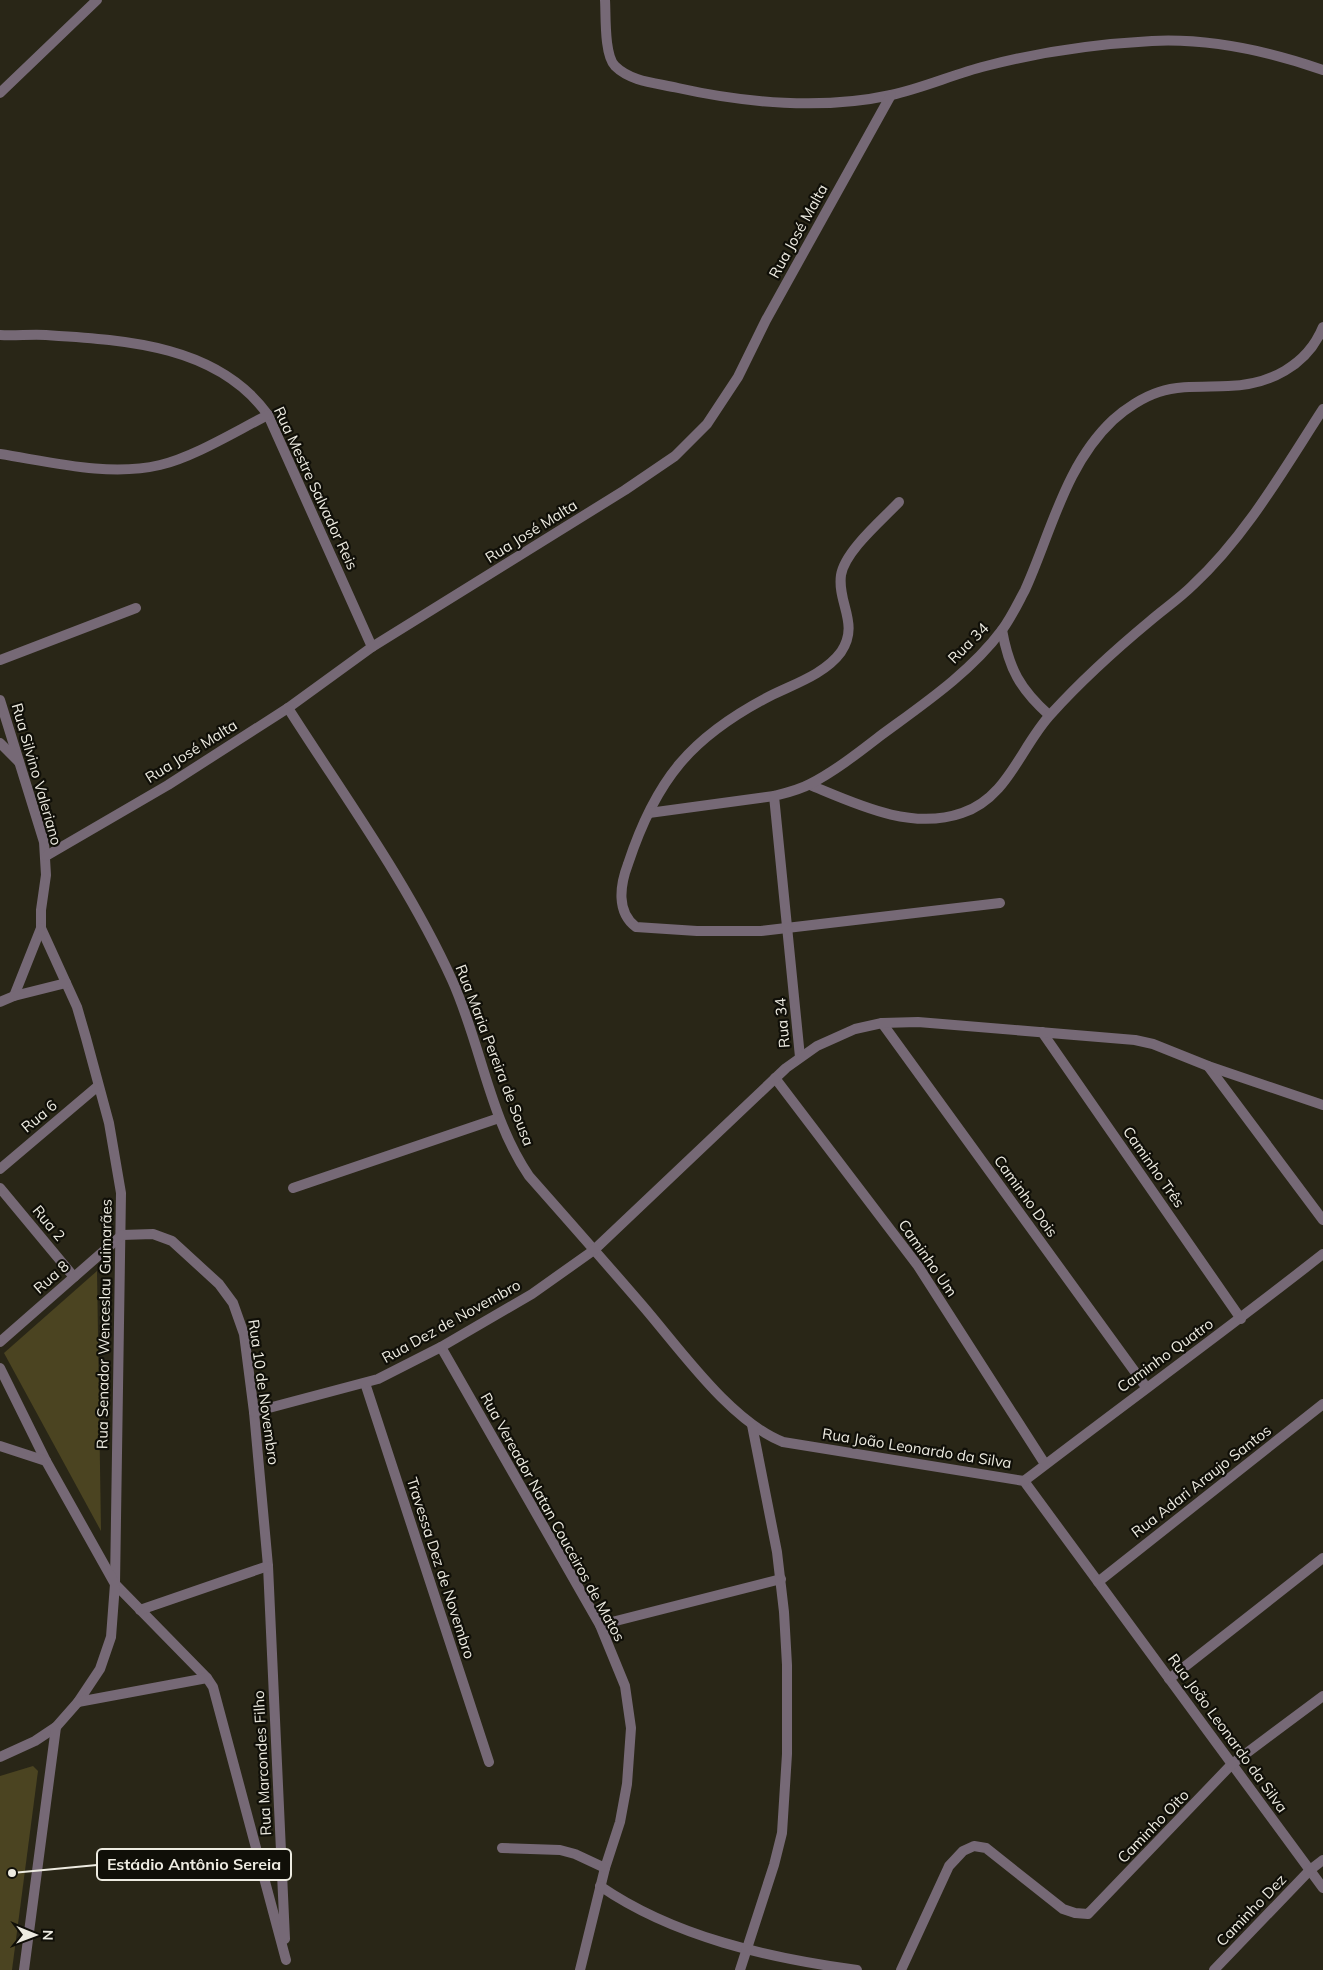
<svg xmlns="http://www.w3.org/2000/svg" width="1323" height="1970" viewBox="0 0 1323 1970" font-family="Mulish,sans-serif">
<rect width="100%" height="100%" fill="#292617"/>
<g fill="#4b4421">
<polygon points="97,1271 101,1531 4,1353"/>
<polygon points="33,1766 38,1771 12,1970 0,1970 0,1776"/>
</g>
<g fill="none" stroke-linecap="round" stroke-linejoin="round">
<g stroke="#766976" stroke-width="10">
<path d="M605,0C606,15 604,55 615,66C631,82 657,83 678,88C745,103 823,110 891,95C923,88 954,74 986,66C1039,52 1097,44 1152,41C1211,38 1268,51 1323,70"/>
<polyline points="0,93 97,0"/>
<path d="M0,335C15,336 31,334 46,335C125,340 218,345 268,415L372,647"/>
<path d="M0,454C51,462 109,477 160,465C194,457 236,431 268,415"/>
<path d="M899,502C882,520 845,551 841,575C837,603 860,624 841,652C825,674 794,684 770,696C691,737 656,779 628,864C620,885 616,912 636,927L697,931H761L1000,903"/>
<path d="M1002,630C1009,669 1020,689 1049,715"/>
<polyline points="0,660 136,608"/>
<polyline points="0,700 44,842 46,875 41,910 41,928 77,1007 86,1038 109,1123 121,1193 115,1584 207,1678 213,1687 286,1960"/>
<path d="M288,708C344,796 408,883 452,980C481,1044 489,1117 529,1176C567,1219 605,1262 642,1305C680,1349 730,1421 783,1442L1024,1481L1323,1888"/>
<polyline points="0,743 19,762"/>
<path d="M810,785C856,804 911,831 962,813C1008,798 1021,746 1051,714C1081,681 1115,650 1150,621C1164,609 1180,598 1193,585C1246,536 1284,469 1323,409"/>
<polyline points="649,813 774,796"/>
<polyline points="46,856 168,785 288,708 372,647 625,490 675,456 707,424 738,377 766,320 891,95"/>
<polyline points="14,996 41,928"/>
<polyline points="0,1002 14,996 66,983"/>
<polyline points="882,1023 1146,1387"/>
<polyline points="1042,1032 1241,1319"/>
<path d="M800,1057L774,796C786,793 799,790 810,784C835,771 858,753 880,736C922,705 970,673 1002,630C1011,618 1018,603 1025,590C1051,533 1065,465 1113,420C1125,409 1143,397 1159,392C1180,385 1206,387 1228,386C1269,385 1307,366 1323,327"/>
<polyline points="1208,1066 1323,1220"/>
<polyline points="775,1078 918,1266 1045,1464"/>
<polyline points="0,1169 98,1086"/>
<polyline points="0,1188 74,1277"/>
<polyline points="293,1188 499,1118"/>
<polyline points="122,1235 153,1234 172,1241 219,1284 233,1303 244,1334 254,1412 268,1566 285,1939"/>
<polyline points="0,1342 122,1235"/>
<polyline points="441,1347 600,1625 625,1686 631,1728 627,1784 620,1822 605,1868 580,1970"/>
<polyline points="0,1368 46,1461 115,1584 111,1637 100,1669 78,1702 56,1727 35,1741 0,1757"/>
<polyline points="365,1383 489,1762"/>
<polyline points="254,1412 378,1379 441,1347 532,1294 594,1250 786,1068 817,1046 855,1029 882,1023 918,1022 1135,1040 1153,1044 1208,1066 1323,1105"/>
<polyline points="0,1446 46,1461"/>
<path d="M1024,1481C1123,1405 1225,1331 1323,1254"/>
<polyline points="1098,1582 1323,1404"/>
<polyline points="140,1610 268,1566"/>
<polyline points="600,1625 781,1579"/>
<polyline points="1169,1679 1323,1558"/>
<polyline points="78,1702 207,1678"/>
<polyline points="502,1848 560,1850 575,1854 605,1868"/>
<path d="M600,1886C674,1937 769,1958 857,1970"/>
<polyline points="24,1970 56,1727"/>
<polyline points="740,1970 774,1865 782,1833 787,1754 787,1665 784,1612 777,1552 752,1425"/>
<polyline points="901,1970 949,1866 963,1851 974,1846 986,1848 1063,1909 1075,1913 1088,1914 1232,1764 1323,1696"/>
<polyline points="1214,1970 1310,1870 1323,1860"/>
</g>
</g>
<g text-anchor="middle" dominant-baseline="central" stroke-width="4.5" stroke-linejoin="round" paint-order="stroke">
<g font-size="15" fill="#edebe1" stroke="#100f08">
<text transform="translate(798 231) rotate(-61)">Rua José Malta</text>
<text transform="translate(316 488) rotate(65)">Rua Mestre Salvador Reis</text>
<text transform="translate(531 531) rotate(-32)">Rua José Malta</text>
<text transform="translate(968 643) rotate(-45)">Rua 34</text>
<text transform="translate(191 751) rotate(-32)">Rua José Malta</text>
<text transform="translate(37 774) rotate(74)">Rua Silvino Valeriano</text>
<text transform="translate(782 1023) rotate(-95)">Rua 34</text>
<text transform="translate(495 1055) rotate(69)">Rua Maria Pereira de Sousa</text>
<text transform="translate(39 1116) rotate(-40)">Rua 6</text>
<text transform="translate(1154 1167) rotate(55)">Caminho Três</text>
<text transform="translate(1026 1196) rotate(54)">Caminho Dois</text>
<text transform="translate(49 1223) rotate(50)">Rua 2</text>
<text transform="translate(928 1258) rotate(55)">Caminho Um</text>
<text transform="translate(51 1277) rotate(-41)">Rua 8</text>
<text transform="translate(451 1321) rotate(-29)">Rua Dez de Novembro</text>
<text transform="translate(104 1324) rotate(-89)">Rua Senador Wenceslau Guimarães</text>
<text transform="translate(1165 1355) rotate(-36)">Caminho Quatro</text>
<text transform="translate(264 1392) rotate(82)">Rua 10 de Novembro</text>
<text transform="translate(917 1448) rotate(9)">Rua João Leonardo da Silva</text>
<text transform="translate(1201 1481) rotate(-38)">Rua Adari Araujo Santos</text>
<text transform="translate(553 1517) rotate(61)">Rua Vereador Natan Couceiros de Matos</text>
<text transform="translate(441 1568) rotate(72)">Travessa Dez de Novembro</text>
<text transform="translate(1228 1733) rotate(54)">Rua João Leonardo da Silva</text>
<text transform="translate(262 1763) rotate(-93)">Rua Marcondes Filho</text>
<text transform="translate(1153 1826) rotate(-46)">Caminho Oito</text>
<text transform="translate(1251 1910) rotate(-46)">Caminho Dez</text>
</g>
</g>
<path fill="none" stroke="#edebe1" stroke-width="2" d="M12 1873L97 1865"/>
<circle fill="#edebe1" stroke="#100f08" stroke-width="2" cx="12" cy="1873" r="5"/>
<rect fill="#100f08" stroke="#edebe1" stroke-width="2" x="97" y="1849" width="194" height="31" rx="5"/>
<g font-size="16" text-anchor="middle" font-weight="bold" fill="#edebe1">
<text x="194" y="1870">Estádio Antônio Sereia</text>
</g>
<g transform="translate(35 1935) rotate(91)" stroke="#100f08" stroke-width="4" paint-order="stroke">
<path d="M0-4L9 19L0 12L-9 19Z" fill="#edebe1"/>
<text y="-8" font-size="14" font-weight="bold" text-anchor="middle" fill="#edebe1">N</text>
</g>
</svg>
